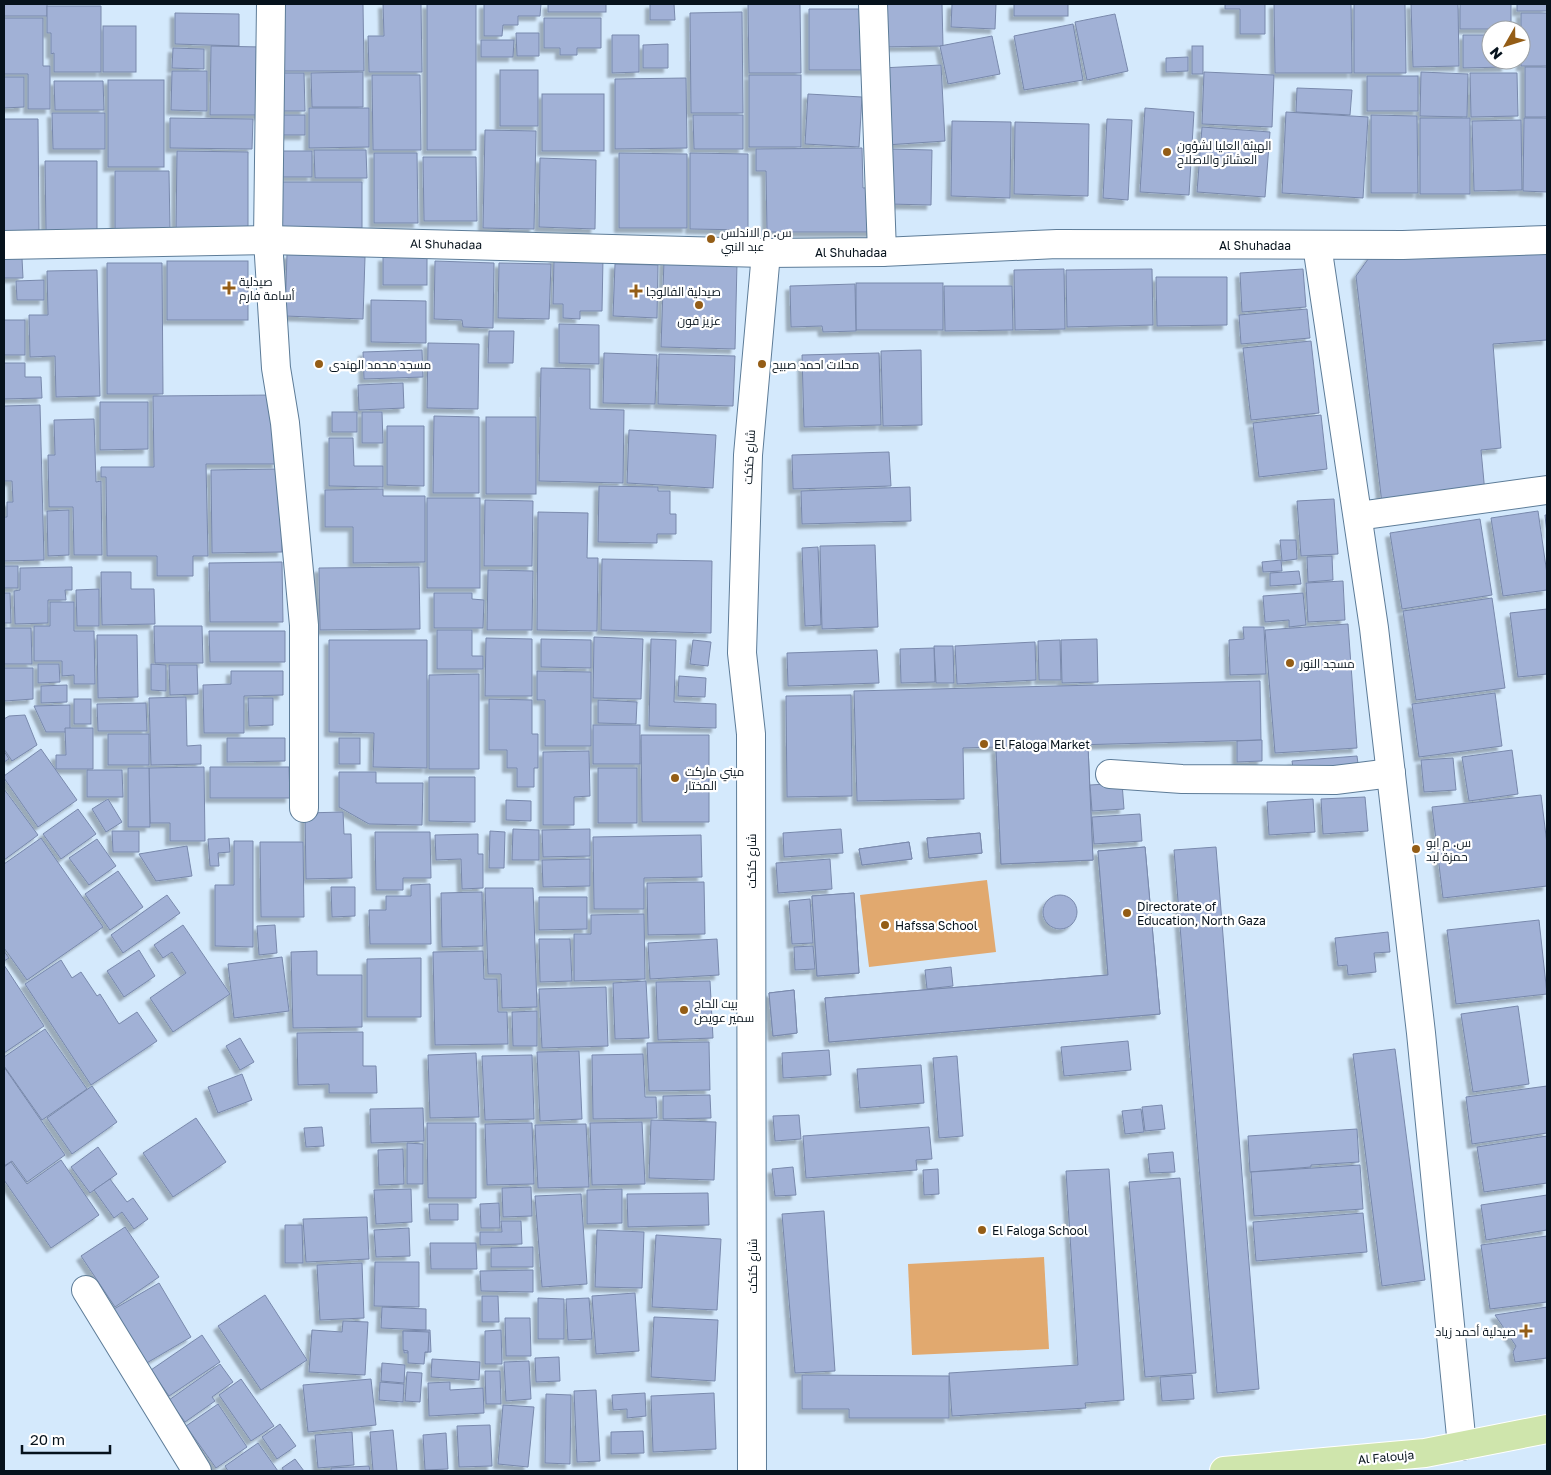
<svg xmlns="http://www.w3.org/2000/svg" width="1551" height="1475" viewBox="0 0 1551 1475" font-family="'Golos Text',Cairo,sans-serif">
<defs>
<filter id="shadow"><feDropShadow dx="-4.5" dy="4.5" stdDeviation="1" flood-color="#0004"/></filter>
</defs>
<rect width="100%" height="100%" fill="#d4e9fc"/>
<g fill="#e1a96f">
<polygon points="987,880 996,952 869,967 860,895"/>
<polygon points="1044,1257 1049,1349 912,1355 908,1264"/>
</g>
<g fill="#a1b1d6" stroke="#7989ac" filter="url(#shadow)">
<rect x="4" y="4" width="43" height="12"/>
<polygon points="282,4 363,4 364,71 283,71"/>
<polygon points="383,4 421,4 422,72 369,72 368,36 384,36"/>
<rect x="427" y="4" width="49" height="146"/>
<polygon points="484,4 541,4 540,16 518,16 518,25 503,25 502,36 484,36"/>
<rect x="548" y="4" width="58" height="8"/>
<polygon points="650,4 674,4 675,20 650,20"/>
<polygon points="748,4 800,4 801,73 749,73"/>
<polygon points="878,4 942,4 943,46 879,47"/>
<polygon points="952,4 996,4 995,29 951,27"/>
<rect x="1014" y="4" width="54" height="12"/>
<polygon points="1225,4 1265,4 1265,34 1240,34 1240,9 1225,9"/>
<polygon points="1274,4 1351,4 1352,73 1275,73"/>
<polygon points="1354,4 1405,4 1406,73 1354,73"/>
<polygon points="1411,4 1458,4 1459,66 1413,67"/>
<rect x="1460" y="4" width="51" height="25"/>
<rect x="1517" y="4" width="30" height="7"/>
<polygon points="47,6 101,6 101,72 54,72 54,53 51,54 51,33 47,33"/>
<polygon points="809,9 865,9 866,70 809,70"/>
<polygon points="742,12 743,113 691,113 690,13"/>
<polygon points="175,13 239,14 239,46 175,44"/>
<rect x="1521" y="13" width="26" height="53"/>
<polygon points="1115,14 1128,71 1087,80 1075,22"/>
<polygon points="4,18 43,18 43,66 50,66 50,109 28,109 28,74 4,74"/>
<polygon points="544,18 601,18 601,48 577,48 577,55 560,55 560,48 544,48"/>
<polygon points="1073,24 1083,80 1024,90 1014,36"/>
<rect x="103" y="26" width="33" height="46"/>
<polygon points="516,33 539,33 539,56 517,56"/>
<polygon points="612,35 639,35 639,72 612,73"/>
<polygon points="1463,35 1491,35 1491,60 1506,60 1506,67 1463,68"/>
<polygon points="992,36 1000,74 948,84 940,46"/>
<polygon points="481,40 514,40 513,57 481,57"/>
<polygon points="668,44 668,68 643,68 643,45"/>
<polygon points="211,46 262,47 262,115 210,115"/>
<rect x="1192" y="46" width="11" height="28"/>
<polygon points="173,48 204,49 204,69 172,68"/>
<polygon points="1188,57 1188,71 1166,72 1166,58"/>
<polygon points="941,65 945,141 886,145 881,68"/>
<rect x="1525" y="67" width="22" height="50"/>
<rect x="500" y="70" width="38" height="56"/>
<polygon points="172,71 207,71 207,111 171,110"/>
<polygon points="363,72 363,107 312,107 311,73"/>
<polygon points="1204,72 1274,75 1272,127 1202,124"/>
<polygon points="1421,72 1468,74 1467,117 1420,116"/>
<polygon points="282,73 304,73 305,111 283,111"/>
<polygon points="1470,73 1517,73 1518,116 1471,117"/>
<polygon points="372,75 420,75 421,150 373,150"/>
<rect x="749" y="75" width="52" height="72"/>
<rect x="1367" y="76" width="51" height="35"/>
<polygon points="4,77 24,77 24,107 4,108"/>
<polygon points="686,78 687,148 615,149 615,79"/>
<rect x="108" y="80" width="56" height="87"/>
<polygon points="54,81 103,81 104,110 55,110"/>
<polygon points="1297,88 1352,90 1350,115 1296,112"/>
<rect x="542" y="94" width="62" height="57"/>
<polygon points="808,94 862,97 859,147 805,144"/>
<polygon points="309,108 369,108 369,147 309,148"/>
<polygon points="1145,108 1194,112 1189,195 1140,192"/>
<polygon points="1286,112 1368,117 1363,198 1282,193"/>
<polygon points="52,113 105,113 105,149 53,149"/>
<rect x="283" y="115" width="22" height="20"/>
<polygon points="693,115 743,115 743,149 694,149"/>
<polygon points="1371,115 1417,116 1418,193 1371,193"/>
<polygon points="170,118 253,119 252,149 170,148"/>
<rect x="1420" y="118" width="50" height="76"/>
<polygon points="1524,118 1547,118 1547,192 1523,191"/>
<polygon points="4,119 38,119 39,231 4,232"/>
<polygon points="1107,119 1132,120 1128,200 1103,198"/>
<polygon points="1521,120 1522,190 1474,191 1472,121"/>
<polygon points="952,121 1011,122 1010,198 951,196"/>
<polygon points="1015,122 1089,124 1088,196 1014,194"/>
<polygon points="1202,127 1270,132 1265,197 1197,192"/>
<polygon points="485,130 536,131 534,229 483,228"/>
<polygon points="862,148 863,188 877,187 877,232 767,232 766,171 756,171 756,149"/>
<polygon points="889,149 932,150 931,205 888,204"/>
<polygon points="314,150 366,150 367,178 315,178"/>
<polygon points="177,151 248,152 248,232 176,231"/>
<polygon points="282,151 312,151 312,177 283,177"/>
<polygon points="374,153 417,153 418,223 374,223"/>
<polygon points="619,153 687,154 687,228 619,228"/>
<polygon points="690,153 748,154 748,230 690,229"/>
<polygon points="423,157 476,157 477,221 424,221"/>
<polygon points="540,158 596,160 595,229 539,227"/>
<polygon points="45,161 97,161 97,231 46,231"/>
<polygon points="115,171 169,171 170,230 115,230"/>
<polygon points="281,182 362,182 362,228 281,227"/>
<polygon points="1547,248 1547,340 1493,344 1501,448 1481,450 1485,493 1382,504 1356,276 1371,255"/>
<polygon points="287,254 365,257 363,319 285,316"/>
<rect x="383" y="257" width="44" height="28"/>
<polygon points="4,258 22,258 23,278 4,278"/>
<polygon points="554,258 603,258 602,311 580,311 580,319 563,318 563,304 553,304"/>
<polygon points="664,260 737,263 735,349 661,347"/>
<rect x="167" y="261" width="81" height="59"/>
<polygon points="435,261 494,263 493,328 463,327 462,320 434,319"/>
<polygon points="107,263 162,263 163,394 107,394"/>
<polygon points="499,263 551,264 549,319 498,318"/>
<polygon points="615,264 658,265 657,318 613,316"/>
<polygon points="1064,269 1065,329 1015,330 1014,270"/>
<polygon points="1152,269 1153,325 1067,327 1066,270"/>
<polygon points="1303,269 1306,307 1242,312 1240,273"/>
<polygon points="97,270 100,396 56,397 55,356 30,357 29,315 48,315 47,271"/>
<polygon points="1156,277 1227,277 1227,325 1157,326"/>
<polygon points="44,280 44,300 17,300 16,281"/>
<rect x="856" y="283" width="87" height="47"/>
<polygon points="855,284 856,331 823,332 822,326 791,327 790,286"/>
<polygon points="944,286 1012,286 1013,330 945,331"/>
<polygon points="371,300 426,301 426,343 371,342"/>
<polygon points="1307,309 1310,338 1241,344 1239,315"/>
<rect x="4" y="320" width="21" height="35"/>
<polygon points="559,324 599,325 599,364 559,363"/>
<polygon points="489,331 514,331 513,363 488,363"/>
<polygon points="1311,341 1319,413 1251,420 1243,348"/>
<polygon points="428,343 479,344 478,409 427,408"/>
<polygon points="422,350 423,377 364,379 363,352"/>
<polygon points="921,350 922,425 883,426 881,351"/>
<polygon points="604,353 657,355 655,404 603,403"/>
<polygon points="879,353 881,425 804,427 802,355"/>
<polygon points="659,354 735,356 733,406 658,404"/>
<polygon points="4,363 25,363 25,377 41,377 42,398 4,399"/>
<polygon points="541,368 590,369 590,409 624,410 623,483 539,481"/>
<polygon points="403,383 404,408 359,410 358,385"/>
<polygon points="277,395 277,464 206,464 208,556 193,556 193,576 157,576 157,556 107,556 106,477 101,477 101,467 154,467 153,396"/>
<polygon points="100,402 148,402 148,449 100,450"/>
<polygon points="40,405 44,560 4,561 4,517 7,517 7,502 13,502 12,481 4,481 4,406"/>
<rect x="332" y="412" width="25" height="20"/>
<polygon points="362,412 382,412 383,443 362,443"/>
<polygon points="1321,415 1327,469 1259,477 1253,423"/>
<polygon points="434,416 479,417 479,493 433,493"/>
<rect x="486" y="417" width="50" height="77"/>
<polygon points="94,419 96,482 101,481 102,555 74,555 73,507 49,507 48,455 55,455 54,420"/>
<polygon points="387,426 424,426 424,486 387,485"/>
<polygon points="629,430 716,435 713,488 627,483"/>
<polygon points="329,438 353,438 354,466 383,466 383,487 329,486"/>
<polygon points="889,452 891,486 793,489 792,455"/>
<polygon points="281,469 282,552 212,553 211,470"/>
<polygon points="599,486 658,487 658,491 670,491 670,514 676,514 676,534 657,534 657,543 598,542"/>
<polygon points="910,487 911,521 802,524 801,491"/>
<polygon points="383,489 383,496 425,496 425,562 353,563 353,527 325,527 325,490"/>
<rect x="427" y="498" width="53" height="90"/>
<polygon points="1334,499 1338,554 1301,556 1297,501"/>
<polygon points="485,500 533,501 532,566 484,566"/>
<polygon points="69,510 69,555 48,556 47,511"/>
<polygon points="1538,511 1547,574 1547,590 1503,596 1491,518"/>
<polygon points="538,512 588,513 587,558 598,558 597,631 537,630"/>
<polygon points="1545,515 1547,515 1547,534"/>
<polygon points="1480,519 1492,595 1402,609 1390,533"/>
<polygon points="1280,540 1296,540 1297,559 1282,561"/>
<polygon points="875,545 878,627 822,629 820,546"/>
<polygon points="818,547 821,625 805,626 802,548"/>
<polygon points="1332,556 1333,580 1308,582 1307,557"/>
<polygon points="602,559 712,561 711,633 601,630"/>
<polygon points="1281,560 1282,571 1263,572 1262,562"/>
<polygon points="282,562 283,622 210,622 209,563"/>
<rect x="4" y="566" width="14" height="22"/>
<polygon points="72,567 72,590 65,590 66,600 48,600 48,623 15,624 14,591 20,590 20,568"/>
<polygon points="419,567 420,629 320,630 319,568"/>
<polygon points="488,570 533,571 532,630 487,630"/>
<polygon points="1299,571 1301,584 1270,586 1270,573"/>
<polygon points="101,572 131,572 131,589 154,589 155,624 102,625"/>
<polygon points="1343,581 1345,620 1308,622 1306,583"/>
<polygon points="99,589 99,626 77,626 76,590"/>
<polygon points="4,593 10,593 11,623 4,623"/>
<polygon points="434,593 472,593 472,599 484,600 483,628 434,628"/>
<polygon points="1303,593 1306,625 1289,627 1289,620 1265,622 1263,596"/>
<polygon points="1492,598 1505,688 1416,700 1403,611"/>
<polygon points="50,602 74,602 74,631 94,631 95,684 74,684 74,675 62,676 62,661 34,661 34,626 50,626"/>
<polygon points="1547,609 1547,674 1518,677 1510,613"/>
<polygon points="1348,624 1357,748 1275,753 1265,630"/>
<polygon points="154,626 202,626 203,663 155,663"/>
<polygon points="1243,627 1264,627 1266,674 1230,675 1229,640 1244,639"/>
<polygon points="4,628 31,628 32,664 4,664"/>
<polygon points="437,630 472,630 472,656 483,656 483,669 437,669"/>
<polygon points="209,631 285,631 285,662 210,662"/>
<polygon points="97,635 137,635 138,697 98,698"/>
<polygon points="594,637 643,639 641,699 593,698"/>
<polygon points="486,638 532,639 532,696 485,696"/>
<polygon points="541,639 591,640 591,668 541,667"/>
<polygon points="651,639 676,640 674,702 716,704 716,728 649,726"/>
<polygon points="1097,639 1098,682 1062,683 1061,640"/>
<polygon points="329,640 427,640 427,768 373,767 374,733 329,732"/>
<polygon points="693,640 711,642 708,666 690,664"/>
<polygon points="1060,640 1061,680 1039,680 1038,641"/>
<polygon points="1035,642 1036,680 957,684 955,646"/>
<polygon points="934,646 953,646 954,683 936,683"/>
<polygon points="934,648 935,682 901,683 900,649"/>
<polygon points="877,650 879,683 788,686 787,653"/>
<polygon points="38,664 59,664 60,682 38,683"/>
<polygon points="151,664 166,665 166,691 151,690"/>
<polygon points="169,665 197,665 198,694 170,695"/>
<polygon points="4,668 33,668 33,699 5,701 4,698"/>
<polygon points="231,671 283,671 283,695 244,696 244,733 204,733 203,685 231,684"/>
<polygon points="537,671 591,672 591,746 545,746 545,700 537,700"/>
<polygon points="479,674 479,769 429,769 429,675"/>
<polygon points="679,676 706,678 705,697 678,696"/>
<polygon points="1260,681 1261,740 963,748 964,799 857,801 854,691"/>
<polygon points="67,685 67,702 41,703 41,686"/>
<polygon points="1495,693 1502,746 1419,757 1412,704"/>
<polygon points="851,695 852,796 787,797 786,696"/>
<polygon points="186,697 187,746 201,745 201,764 151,765 149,698"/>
<polygon points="248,698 273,698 273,725 249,726"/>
<rect x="74" y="699" width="17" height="25"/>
<polygon points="489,699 532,700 532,734 538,734 538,768 534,768 534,787 517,787 517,768 507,768 507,750 489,750"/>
<polygon points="598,700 637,702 636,724 598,723"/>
<polygon points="146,703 147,731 98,731 97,704"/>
<polygon points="70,705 70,732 46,732 34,706"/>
<polygon points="25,715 37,745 12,761 4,749 4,719 9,716"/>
<rect x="593" y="725" width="47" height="39"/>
<polygon points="65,728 93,728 93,769 56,769 56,755 66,755"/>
<rect x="108" y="734" width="41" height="31"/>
<polygon points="641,735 709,735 709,822 642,822"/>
<polygon points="227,738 285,738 285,761 227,762"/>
<rect x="339" y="738" width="21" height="26"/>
<polygon points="1262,740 1262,761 1237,762 1237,741"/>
<polygon points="1088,746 1093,860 1001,864 996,749"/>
<polygon points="1088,746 1093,860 1001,864 996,749"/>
<polygon points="41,749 77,800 38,827 4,778 4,776"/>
<polygon points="1512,750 1518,794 1469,801 1462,757"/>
<polygon points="4,751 9,759 4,762"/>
<polygon points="589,751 590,796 574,797 574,825 543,825 543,752"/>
<polygon points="1357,756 1359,771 1294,776 1292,761"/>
<polygon points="1453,758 1456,790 1424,792 1421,760"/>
<polygon points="204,767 205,841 170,841 170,823 150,823 149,768"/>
<polygon points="210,767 289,767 290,798 210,798"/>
<polygon points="128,768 149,768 150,827 128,827"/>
<rect x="598" y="768" width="39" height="55"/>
<polygon points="87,770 122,770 123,797 87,797"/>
<polygon points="339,772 376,772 376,783 423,783 422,825 369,824 339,807"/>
<polygon points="429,777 475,777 475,822 429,821"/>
<polygon points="1122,783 1124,809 1092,811 1090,785"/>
<polygon points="4,789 38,835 4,860"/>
<polygon points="1541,795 1547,844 1547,886 1443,898 1432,807"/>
<polygon points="1365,797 1368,831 1323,834 1321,799"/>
<polygon points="108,799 122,822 106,832 92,809"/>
<polygon points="1313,799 1315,832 1269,835 1267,802"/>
<polygon points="506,800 531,801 531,821 506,820"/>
<polygon points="78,809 96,834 61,859 43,834"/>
<polygon points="343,812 344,834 351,834 352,878 306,879 305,813"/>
<polygon points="1140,814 1142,841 1094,844 1092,817"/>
<polygon points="513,829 539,830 539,860 512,860"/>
<polygon points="590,829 590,856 543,857 542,830"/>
<polygon points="841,829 843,853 784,857 783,833"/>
<polygon points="112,831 139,831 139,852 113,852"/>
<polygon points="490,831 505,832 504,868 489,868"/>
<polygon points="375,832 430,832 431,878 403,878 403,890 376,890"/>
<polygon points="980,833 982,853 929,858 927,838"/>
<polygon points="980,833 982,853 929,858 927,838"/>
<polygon points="478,834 478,854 483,854 483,888 462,889 461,859 436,860 435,835"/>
<polygon points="701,835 702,877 644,878 644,909 594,909 593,837"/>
<polygon points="41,838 103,927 27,980 4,948 4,864"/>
<polygon points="229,838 230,852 218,853 219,866 210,866 208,839"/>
<polygon points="97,839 116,866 89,885 69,858"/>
<polygon points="234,841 253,841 253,947 215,946 215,885 234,885"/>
<polygon points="260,842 303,842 304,917 261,917"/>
<polygon points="909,842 912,859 862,865 859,849"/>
<polygon points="909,842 912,859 862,865 859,849"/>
<polygon points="187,846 192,876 156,881 139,854"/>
<polygon points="1145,847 1160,1014 829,1042 825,998 1108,975 1098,851"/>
<polygon points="1145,847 1160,1014 829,1042 825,998 1108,975 1098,851"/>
<polygon points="1216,847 1259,1389 1217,1393 1174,850"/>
<polygon points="590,859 590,886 543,887 542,860"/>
<polygon points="830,859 832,889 778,893 776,863"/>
<polygon points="118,871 143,907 110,930 85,894"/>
<polygon points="704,882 705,934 648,935 647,883"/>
<polygon points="430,884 431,944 370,944 369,910 386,910 386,896 411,896 411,885"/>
<polygon points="331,887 355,887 355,916 332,917"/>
<polygon points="485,888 533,888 537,1007 502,1008 501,974 488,974"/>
<polygon points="482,892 483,946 442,947 441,893"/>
<polygon points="854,893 859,973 817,976 812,896"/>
<polygon points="854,893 859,973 817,976 812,896"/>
<circle cx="1060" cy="912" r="17"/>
<polygon points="167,895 180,913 123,953 111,935"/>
<polygon points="539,897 587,897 587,929 539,930"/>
<polygon points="810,899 813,943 792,944 789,901"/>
<polygon points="644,914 645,979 574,981 574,934 591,934 591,915"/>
<polygon points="1539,920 1547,994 1456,1004 1447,930"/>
<polygon points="183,925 230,994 173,1032 150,998 186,973 172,952 163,958 154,945"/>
<polygon points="275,925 277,953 259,955 257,926"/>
<polygon points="1388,932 1390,952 1374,953 1376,972 1348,975 1347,965 1338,966 1335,938"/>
<polygon points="539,939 570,939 572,981 540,982"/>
<polygon points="717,939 719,975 650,979 648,943"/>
<polygon points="813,946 815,969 795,970 794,947"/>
<polygon points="139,950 155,976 124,997 107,971"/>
<polygon points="4,951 9,958 4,961"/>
<polygon points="317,951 317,975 362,975 362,1027 293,1028 291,952"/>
<polygon points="483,951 484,979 497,979 498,1012 507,1012 508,1044 435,1045 433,952"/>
<polygon points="282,957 289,1011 234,1018 228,964"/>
<polygon points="421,958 421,1017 367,1017 367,959"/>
<polygon points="61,960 72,978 81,972 97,996 100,994 119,1024 137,1012 157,1041 91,1085 25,984"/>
<polygon points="4,965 44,1026 4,1053"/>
<polygon points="951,967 953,986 927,989 925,970"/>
<polygon points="646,981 649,1038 615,1039 613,983"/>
<polygon points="710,981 713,1038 658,1040 656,982"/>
<polygon points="606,987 608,1046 542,1048 539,989"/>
<polygon points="794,990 797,1033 773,1036 769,993"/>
<polygon points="794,990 797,1033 773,1036 769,993"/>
<polygon points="1518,1006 1529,1084 1473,1092 1461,1014"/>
<polygon points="537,1011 537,1046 513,1046 512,1012"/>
<polygon points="45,1029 87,1089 42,1120 4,1066 4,1057"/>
<polygon points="363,1032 363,1066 376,1066 377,1093 329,1093 329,1084 298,1085 297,1033"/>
<polygon points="240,1038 254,1062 240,1070 226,1046"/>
<polygon points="1128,1041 1131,1070 1064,1076 1061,1047"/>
<polygon points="709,1042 710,1090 649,1091 647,1043"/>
<polygon points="1395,1049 1425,1280 1382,1286 1353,1054"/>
<polygon points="829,1050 831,1075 783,1078 782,1053"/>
<polygon points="579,1051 582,1119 540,1121 537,1052"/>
<polygon points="476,1053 479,1117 430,1118 428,1055"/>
<polygon points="643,1054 645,1097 656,1097 657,1118 593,1119 592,1055"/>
<polygon points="532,1055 534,1119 485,1120 482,1056"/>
<polygon points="957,1056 963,1136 939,1138 933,1058"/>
<polygon points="921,1065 924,1103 860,1108 857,1069"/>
<polygon points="4,1067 65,1155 27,1182 12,1161 4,1166"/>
<polygon points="242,1074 252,1100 218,1113 208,1087"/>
<polygon points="92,1086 117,1122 72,1154 47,1118"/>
<polygon points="1547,1086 1547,1133 1472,1144 1466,1097"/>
<polygon points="710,1095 711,1118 663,1119 663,1096"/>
<polygon points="1162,1105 1165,1129 1145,1131 1142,1107"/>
<polygon points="423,1108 424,1141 371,1143 370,1109"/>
<polygon points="1141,1109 1144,1132 1125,1134 1122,1111"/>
<polygon points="799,1115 801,1139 775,1141 773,1116"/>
<polygon points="196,1118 226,1162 173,1197 143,1153"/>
<polygon points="651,1120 716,1122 714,1180 649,1178"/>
<polygon points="642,1122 645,1184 592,1185 590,1123"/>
<polygon points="427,1123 476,1123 476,1198 428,1198"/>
<polygon points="532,1123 534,1184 487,1185 485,1124"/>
<polygon points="586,1124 589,1187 538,1188 535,1125"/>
<polygon points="322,1127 324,1146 306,1147 304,1128"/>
<polygon points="929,1127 932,1159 916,1160 917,1170 806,1178 803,1136"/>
<polygon points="1357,1129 1359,1162 1311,1165 1311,1167 1250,1172 1248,1136"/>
<polygon points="1547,1136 1547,1183 1484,1192 1477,1147"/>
<polygon points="407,1143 423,1144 423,1184 407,1184"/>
<polygon points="98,1147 117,1174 90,1193 71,1167"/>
<polygon points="403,1149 404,1184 379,1185 378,1150"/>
<polygon points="1173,1152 1175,1172 1150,1173 1148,1154"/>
<polygon points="61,1160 99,1215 51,1248 4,1180 4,1167 11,1162 27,1184"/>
<polygon points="1360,1165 1363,1209 1254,1216 1251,1172"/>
<polygon points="793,1167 796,1195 775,1196 772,1169"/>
<polygon points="938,1169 939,1194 924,1195 923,1170"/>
<polygon points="1109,1169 1124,1400 1085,1403 1086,1408 952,1416 949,1373 1078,1365 1066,1171"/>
<polygon points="1180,1178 1196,1373 1145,1377 1129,1182"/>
<polygon points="110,1179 127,1202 133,1198 148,1219 134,1229 122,1212 114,1218 94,1190"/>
<polygon points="531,1187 532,1216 503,1217 502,1188"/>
<polygon points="411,1189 412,1222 376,1224 374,1190"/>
<polygon points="622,1189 622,1223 587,1224 587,1190"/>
<polygon points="708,1193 709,1225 628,1227 627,1194"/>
<polygon points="581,1194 587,1284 542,1287 535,1196"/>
<polygon points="1547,1195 1547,1230 1486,1240 1481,1205"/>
<polygon points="499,1203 500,1228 481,1228 480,1204"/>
<polygon points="429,1204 458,1204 458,1220 430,1220"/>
<polygon points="824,1211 835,1371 795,1373 782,1214"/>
<polygon points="1363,1213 1367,1252 1256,1261 1253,1222"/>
<polygon points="367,1217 369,1259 306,1262 303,1219"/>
<polygon points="501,1221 521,1221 522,1244 480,1245 480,1232 502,1232"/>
<polygon points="285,1225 302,1225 303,1263 285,1263"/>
<polygon points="125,1227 159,1277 115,1307 81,1256"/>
<polygon points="409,1228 410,1256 376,1257 374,1230"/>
<polygon points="597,1230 644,1232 642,1288 595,1287"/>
<polygon points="656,1235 721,1239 717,1310 652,1307"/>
<polygon points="1547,1236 1547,1302 1490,1309 1481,1245"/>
<polygon points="430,1243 476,1243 477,1269 431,1269"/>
<polygon points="533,1247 533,1267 491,1267 491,1248"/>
<polygon points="375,1262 419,1262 419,1307 374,1306"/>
<polygon points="362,1263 364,1318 320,1320 317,1265"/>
<polygon points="533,1270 533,1292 481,1291 480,1271"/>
<polygon points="159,1283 191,1337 145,1364 114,1309"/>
<polygon points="635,1293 639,1351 596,1354 592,1296"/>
<polygon points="265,1295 307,1360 261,1390 218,1326"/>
<polygon points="482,1296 498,1296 499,1322 482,1322"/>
<polygon points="538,1298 564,1299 564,1339 538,1339"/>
<polygon points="589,1298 592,1339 568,1340 566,1299"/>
<polygon points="382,1307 426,1309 426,1330 381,1328"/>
<polygon points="1547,1307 1547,1358 1515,1362 1513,1352 1516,1346 1495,1315"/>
<polygon points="654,1317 718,1320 715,1381 651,1377"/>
<polygon points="505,1318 530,1318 531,1356 506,1356"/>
<polygon points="343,1321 368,1322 365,1375 309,1372 312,1330 342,1332"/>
<polygon points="430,1330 431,1352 404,1353 403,1331"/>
<polygon points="501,1330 502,1364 485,1364 485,1331"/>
<polygon points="403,1331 429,1332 428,1352 425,1352 424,1364 408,1363 408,1351 403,1350"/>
<polygon points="202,1335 220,1362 169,1396 151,1370"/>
<polygon points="559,1357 560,1381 536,1382 535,1358"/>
<polygon points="432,1359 480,1362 479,1380 431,1377"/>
<polygon points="529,1361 531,1399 506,1401 504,1362"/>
<polygon points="382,1363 405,1365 404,1383 381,1381"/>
<polygon points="220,1364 233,1382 212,1397 215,1401 185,1422 169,1400"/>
<polygon points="485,1371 500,1371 501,1404 486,1404"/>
<polygon points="407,1372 422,1373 420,1402 405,1401"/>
<polygon points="802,1375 949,1376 949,1418 849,1418 849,1409 802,1409"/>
<polygon points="1192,1375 1194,1399 1162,1401 1160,1377"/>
<polygon points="241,1379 274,1426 251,1441 219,1395"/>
<polygon points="371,1379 376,1425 308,1432 303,1385"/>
<polygon points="380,1382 404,1384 403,1402 379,1400"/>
<polygon points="450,1382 450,1390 483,1388 484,1413 429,1416 428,1383"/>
<polygon points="596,1390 600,1461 577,1462 574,1391"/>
<polygon points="645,1393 646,1416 627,1418 627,1409 613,1410 612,1395"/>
<polygon points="714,1393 716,1449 653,1452 651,1396"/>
<polygon points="546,1394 571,1395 570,1464 545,1463"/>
<polygon points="218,1404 247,1447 216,1468 186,1426"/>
<polygon points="503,1405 534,1407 528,1467 498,1464"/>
<polygon points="280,1424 296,1446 277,1459 262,1437"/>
<polygon points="490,1425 492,1466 459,1467 457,1426"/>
<polygon points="393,1430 397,1471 373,1471 370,1432"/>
<polygon points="643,1431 644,1453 611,1454 611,1432"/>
<polygon points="352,1432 354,1465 318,1468 315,1435"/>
<polygon points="446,1433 448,1469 425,1470 423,1435"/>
<polygon points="258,1443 278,1471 228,1471 225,1466"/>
<polygon points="295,1459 304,1471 284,1471 282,1468"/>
<polygon points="369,1466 370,1471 331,1471 331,1468"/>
</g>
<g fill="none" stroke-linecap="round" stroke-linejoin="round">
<defs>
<g id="minor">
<polyline points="271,4 268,240 276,368 285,423 304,625 304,808"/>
<polyline points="873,4 882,252"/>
<polyline points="4,245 268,240 766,253 882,252 1057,244 1403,245 1547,240"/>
<polyline points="1317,245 1374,628 1421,1033 1462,1446"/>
<polyline points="1358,516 1547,490"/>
<polyline points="1110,774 1182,779 1335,780 1391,773"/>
<polyline points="86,1290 197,1471"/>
<polyline points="752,1471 751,734 742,653 748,455 766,253"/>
</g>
<polyline id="major" points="1224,1471 1425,1453 1547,1429"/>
</defs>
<use href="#minor" stroke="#5d7c98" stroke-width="30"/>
<use href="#major" stroke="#fff" stroke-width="30"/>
<use href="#minor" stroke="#fff" stroke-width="28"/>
<use href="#major" stroke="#cfe5ac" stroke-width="28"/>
</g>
<g fill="#945d16" stroke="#fff" stroke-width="2">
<circle cx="1167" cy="152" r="5"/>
<circle cx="711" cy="239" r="5"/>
<path d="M226.5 280.5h5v5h5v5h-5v5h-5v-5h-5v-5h5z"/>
<path d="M633.5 283.5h5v5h5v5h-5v5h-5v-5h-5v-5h5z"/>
<circle cx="699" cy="305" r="5"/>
<circle cx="319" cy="364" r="5"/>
<circle cx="762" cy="364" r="5"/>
<circle cx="1290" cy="663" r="5"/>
<circle cx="984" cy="744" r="5"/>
<circle cx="675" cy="778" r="5"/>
<circle cx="1416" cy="849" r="5"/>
<circle cx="1127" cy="913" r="5"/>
<circle cx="885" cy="925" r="5"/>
<circle cx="684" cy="1010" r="5"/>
<circle cx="982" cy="1230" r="5"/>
<path d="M1523.5 1323.5h5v5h5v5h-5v5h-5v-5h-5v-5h5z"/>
</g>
<g text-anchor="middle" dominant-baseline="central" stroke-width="4.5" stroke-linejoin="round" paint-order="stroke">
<g font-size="12" fill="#06121c" stroke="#fff" text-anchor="start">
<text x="1177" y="145">الهيئة العليا لشؤون<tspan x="1177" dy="14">العشائر والاصلاح</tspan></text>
<text x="721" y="232">س. م الاندلس<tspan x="721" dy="14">عبد النبي</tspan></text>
<text x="239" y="281">صيدلية<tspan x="239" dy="14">أسامة فارم</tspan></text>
<text x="646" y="291">صيدلية الفالوجا</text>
<text x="699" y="320" text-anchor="middle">عزيز فون</text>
<text x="329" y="364">مسجد محمد الهندى</text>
<text x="772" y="364">محلات احمد صبيح</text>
<text x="1300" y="663">مسجد النور</text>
<text x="994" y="744">El Faloga Market</text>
<text x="685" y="771">ميني ماركت<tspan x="685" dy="14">المختار</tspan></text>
<text x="1426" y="842">س. م ابو<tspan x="1426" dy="14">حمزة لبد</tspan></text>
<text x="1137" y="906">Directorate of<tspan x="1137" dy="14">Education, North Gaza</tspan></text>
<text x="895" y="925">Hafssa School</text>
<text x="694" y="1003">بيت الحاج<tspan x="694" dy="14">سمير عويص</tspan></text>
<text x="992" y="1230">El Faloga School</text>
<text x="1516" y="1331" text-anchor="end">صيدلية أحمد زياد</text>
</g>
<g font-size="12" fill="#06121c" stroke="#fff">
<text transform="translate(446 244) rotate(1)">Al Shuhadaa</text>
<text x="1255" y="245">Al Shuhadaa</text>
<text x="851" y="252">Al Shuhadaa</text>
<text transform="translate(749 457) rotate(-87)">شارع كتكت</text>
<text transform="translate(751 861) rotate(-90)">شارع كتكت</text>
<text transform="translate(752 1266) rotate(-90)">شارع كتكت</text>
<text transform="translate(1386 1457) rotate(-5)">Al Falouja</text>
</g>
</g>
<rect width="1551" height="1475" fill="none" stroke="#06121c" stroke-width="10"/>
<g transform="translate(1506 45) rotate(231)"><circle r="24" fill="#ffffff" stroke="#9ba0a4"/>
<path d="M0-4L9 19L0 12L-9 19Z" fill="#945d16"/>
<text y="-8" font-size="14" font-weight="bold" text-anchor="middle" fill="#06121c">N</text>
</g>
<path d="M22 1445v8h88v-8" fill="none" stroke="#06121c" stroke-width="2.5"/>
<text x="30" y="1445" font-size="15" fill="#06121c" stroke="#ffffff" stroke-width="4" paint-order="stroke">20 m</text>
</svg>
